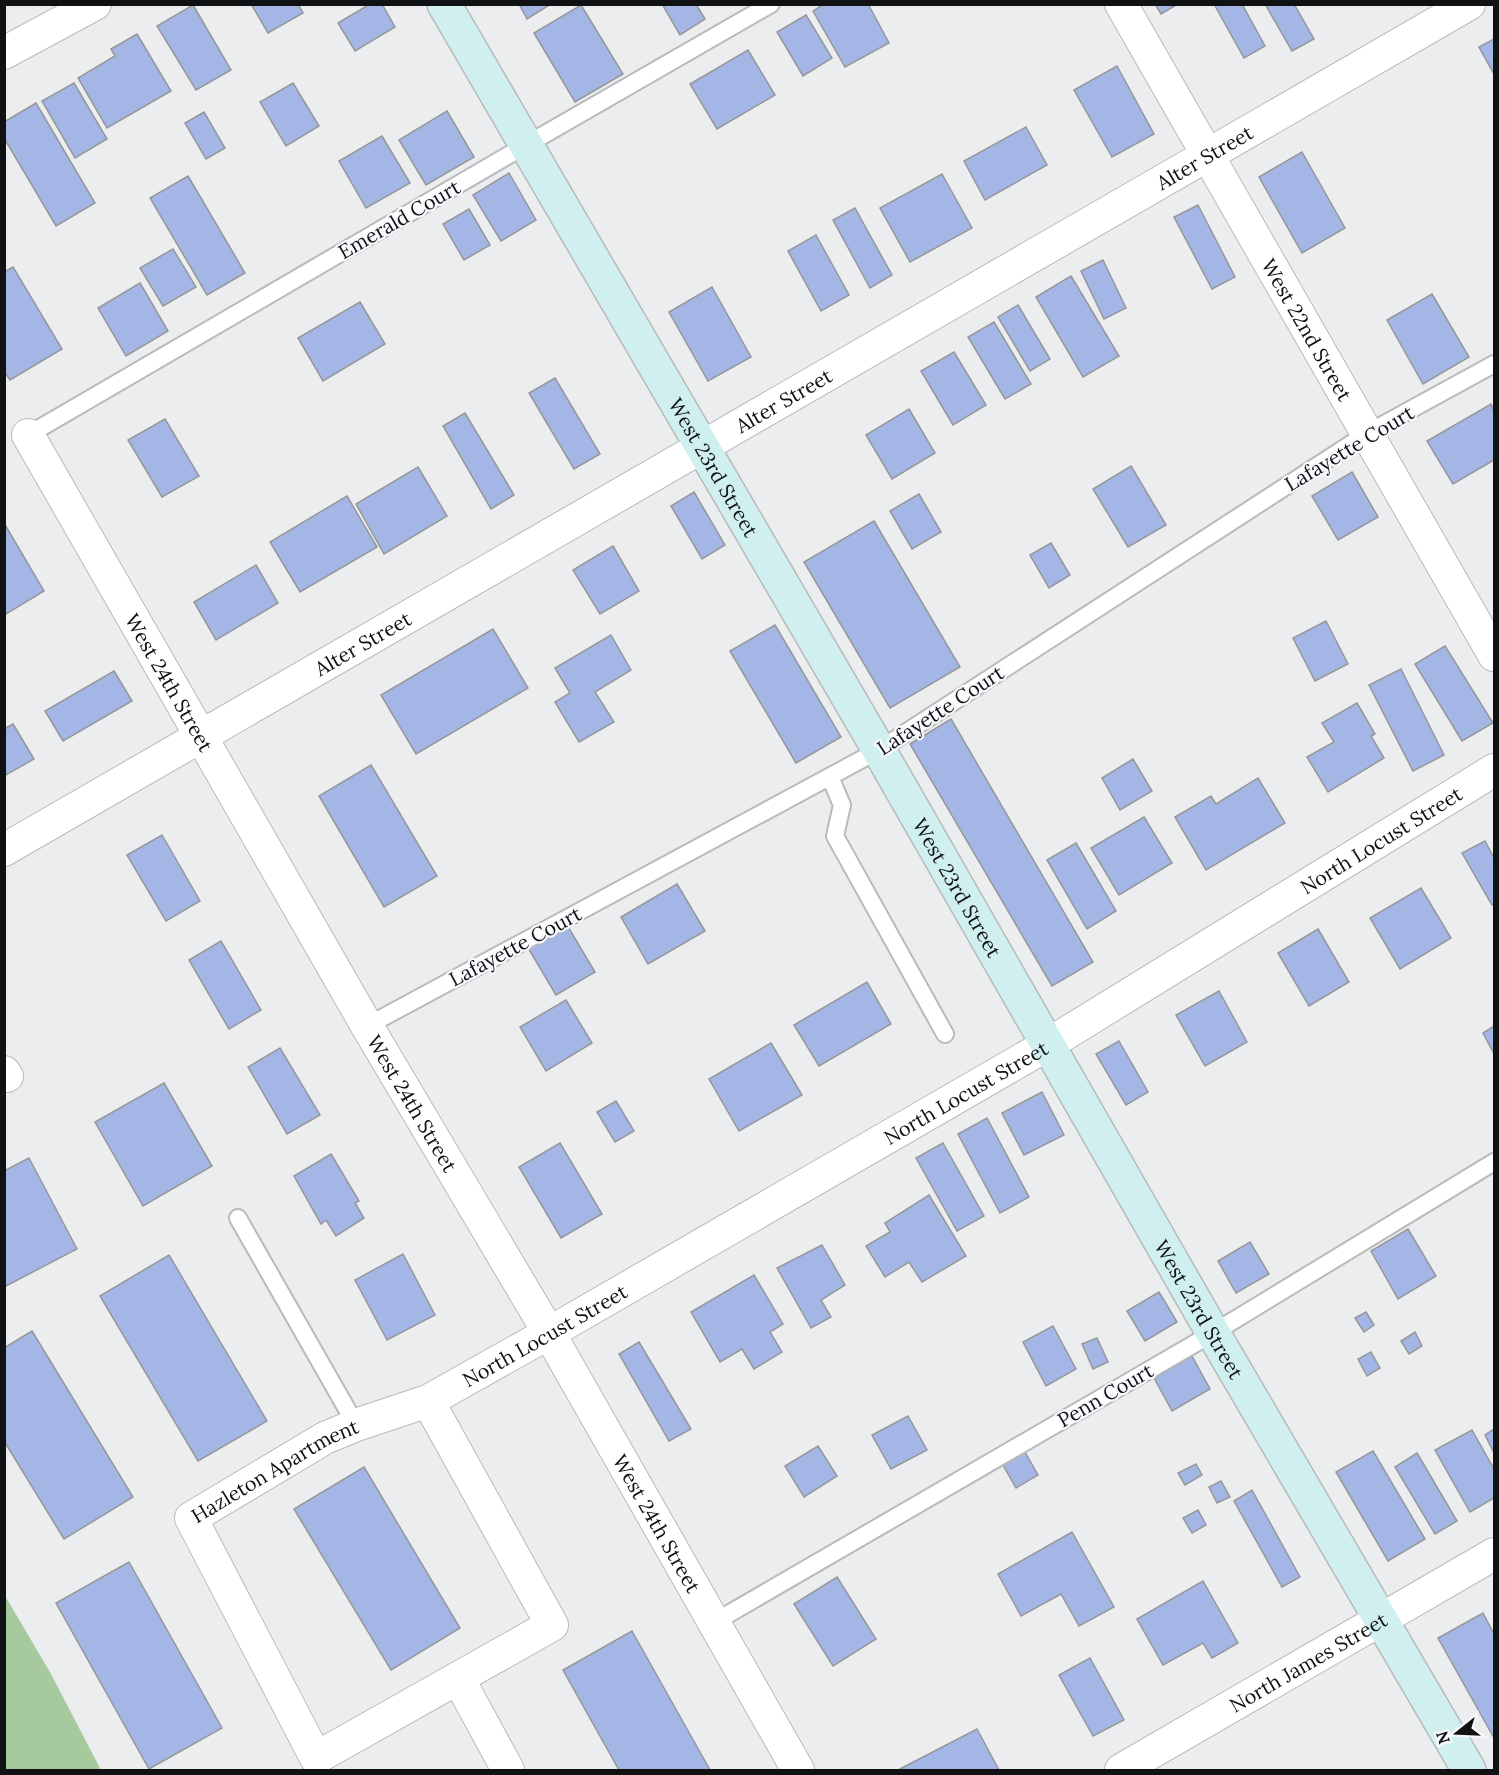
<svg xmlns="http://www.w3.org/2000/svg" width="1499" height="1775" viewBox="0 0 1499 1775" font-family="Lora,serif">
<rect width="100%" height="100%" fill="#ecedef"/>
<polygon fill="#a6c99e" points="4,1594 51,1674 101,1770 5,1770"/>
<g fill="#a4b6e5" stroke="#969799" stroke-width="1.5">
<polygon points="251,4 298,4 303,13 268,33"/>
<polygon points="370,4 382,4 395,27 355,51 338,23"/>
<polygon points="519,4 551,4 527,19"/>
<polygon points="662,4 696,4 705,19 680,35"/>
<polygon points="824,4 868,4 889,43 845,67 813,11"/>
<polygon points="1155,4 1178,4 1161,14"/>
<polygon points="1214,4 1242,4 1265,46 1244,58"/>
<polygon points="1265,4 1294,4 1314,39 1292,51"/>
<polygon points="193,5 231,70 196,90 157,26"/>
<polygon points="581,5 623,74 575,102 534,33"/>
<polygon points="806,15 832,58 803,76 777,32"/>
<polygon points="137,34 171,91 107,128 78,78 115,56 111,49"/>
<polygon points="1494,39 1494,74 1479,47"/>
<polygon points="748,50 775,95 717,129 690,84"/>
<polygon points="1117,66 1154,134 1112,157 1074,90"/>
<polygon points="74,83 107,139 75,158 42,101"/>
<polygon points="293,83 319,126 286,146 260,102"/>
<polygon points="36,103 95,203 56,226 4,138 4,122"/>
<polygon points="447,111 474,157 426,185 399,140"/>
<polygon points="204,112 225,148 206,159 185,123"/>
<polygon points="1026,127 1047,165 985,200 964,161"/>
<polygon points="382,136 410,183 366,208 339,161"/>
<polygon points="1302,152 1345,228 1302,253 1259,177"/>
<polygon points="509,173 536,220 501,241 473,195"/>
<polygon points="942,174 972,228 910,262 880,208"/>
<polygon points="188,176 245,273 207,295 150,198"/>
<polygon points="1198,205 1235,277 1212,289 1174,217"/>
<polygon points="855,208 892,275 870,288 833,220"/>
<polygon points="469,209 490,245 464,260 443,224"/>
<polygon points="816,235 849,295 821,311 788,251"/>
<polygon points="173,249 196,287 163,306 140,268"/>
<polygon points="1103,260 1126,308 1104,319 1081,271"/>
<polygon points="13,267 62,349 10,380 4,371 4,272"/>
<polygon points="1071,276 1119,356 1083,377 1036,297"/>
<polygon points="140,283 168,331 126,356 98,308"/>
<polygon points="712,287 751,357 708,381 669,312"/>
<polygon points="1432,294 1469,357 1423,384 1387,320"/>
<polygon points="360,302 385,344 323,381 298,338"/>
<polygon points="1018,305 1050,359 1030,371 998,317"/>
<polygon points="994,322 1031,384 1005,399 968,337"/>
<polygon points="954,352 986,405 953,425 921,371"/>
<polygon points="555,378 600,454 574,469 529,393"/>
<polygon points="1491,404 1494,411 1494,460 1453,484 1427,441"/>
<polygon points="909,409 935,453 892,479 866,435"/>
<polygon points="465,413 514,495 491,509 443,426"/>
<polygon points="165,419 199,476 162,497 128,440"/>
<polygon points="1131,466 1166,525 1128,547 1093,489"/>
<polygon points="418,467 447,516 384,554 356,504"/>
<polygon points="1352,472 1378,517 1338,540 1312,496"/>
<polygon points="694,492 725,545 702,559 671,506"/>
<polygon points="919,494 941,532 912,549 890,511"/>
<polygon points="347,496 377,547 300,592 270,542"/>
<polygon points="874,521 960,667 890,708 804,562"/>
<polygon points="4,523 44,591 6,614 4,611"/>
<polygon points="1051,543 1070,575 1049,588 1030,555"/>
<polygon points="613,546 639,591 600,614 573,570"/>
<polygon points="256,565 278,603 216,640 194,602"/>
<polygon points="1326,621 1348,664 1315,681 1293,638"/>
<polygon points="775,625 841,737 796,763 730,651"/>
<polygon points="493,629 528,688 416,754 381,695"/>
<polygon points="611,635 631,670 595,692 614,722 579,742 555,702 570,693 555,668"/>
<polygon points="1445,646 1493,723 1462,741 1415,664"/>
<polygon points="1401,669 1444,755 1413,771 1369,685"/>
<polygon points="114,671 132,701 63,741 45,711"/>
<polygon points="1357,703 1375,734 1371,736 1384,758 1328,792 1307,757 1334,742 1322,723"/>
<polygon points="951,719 1093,962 1052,986 910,744"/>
<polygon points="13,724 34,759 4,776 4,729"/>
<polygon points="1133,759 1152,791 1120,810 1102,778"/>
<polygon points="371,765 437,876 384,907 319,796"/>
<polygon points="1258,778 1285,823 1206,870 1175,817 1211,796 1216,804"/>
<polygon points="1144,817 1172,863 1119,895 1091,848"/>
<polygon points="162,835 200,901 166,921 127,855"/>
<polygon points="1485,841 1494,858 1494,904 1492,905 1462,853"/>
<polygon points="1076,843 1116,911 1087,929 1047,860"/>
<polygon points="677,884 705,931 648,964 621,917"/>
<polygon points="1421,888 1451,938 1400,969 1370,918"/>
<polygon points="567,925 595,972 556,995 528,948"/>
<polygon points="1318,929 1349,982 1309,1006 1278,953"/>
<polygon points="221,941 261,1010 229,1029 189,960"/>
<polygon points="867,982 891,1024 819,1066 794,1025"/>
<polygon points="1219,991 1247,1042 1205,1066 1176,1015"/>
<polygon points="566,1000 592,1043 546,1071 520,1027"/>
<polygon points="1494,1026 1494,1054 1483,1033"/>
<polygon points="1119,1041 1148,1092 1126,1105 1096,1054"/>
<polygon points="771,1043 802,1095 739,1131 709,1079"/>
<polygon points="280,1048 320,1115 287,1134 248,1067"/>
<polygon points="164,1083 212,1166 143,1206 95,1122"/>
<polygon points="1042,1092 1064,1135 1024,1155 1002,1113"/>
<polygon points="616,1101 634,1131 615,1142 597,1112"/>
<polygon points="987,1118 1029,1197 1000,1213 958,1134"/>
<polygon points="560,1143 602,1214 561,1238 519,1167"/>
<polygon points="943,1143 984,1216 957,1231 916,1158"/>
<polygon points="331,1154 359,1201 355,1203 364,1218 336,1236 326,1220 321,1224 294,1176"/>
<polygon points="29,1158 77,1249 4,1287 4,1171"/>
<polygon points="929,1195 966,1256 922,1282 909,1262 885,1277 866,1246 890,1232 885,1223"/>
<polygon points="1408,1229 1436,1276 1398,1299 1371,1251"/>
<polygon points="1250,1242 1269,1274 1236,1293 1218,1261"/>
<polygon points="822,1245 845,1285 821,1300 831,1317 811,1328 777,1268"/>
<polygon points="403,1254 435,1315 387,1340 355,1280"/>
<polygon points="169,1255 267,1421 198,1461 100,1296"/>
<polygon points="754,1275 783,1324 770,1332 782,1352 754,1369 742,1349 720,1362 691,1312"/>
<polygon points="1159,1292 1177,1322 1145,1341 1127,1311"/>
<polygon points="1366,1312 1374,1325 1364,1332 1355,1318"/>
<polygon points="1053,1326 1076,1369 1046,1386 1023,1342"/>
<polygon points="32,1331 133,1497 64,1539 4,1441 4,1348"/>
<polygon points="1415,1332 1422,1346 1409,1354 1401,1341"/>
<polygon points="1097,1338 1108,1362 1093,1369 1082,1344"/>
<polygon points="639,1342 691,1429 669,1441 619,1354"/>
<polygon points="1371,1352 1380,1368 1367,1376 1358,1359"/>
<polygon points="1192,1356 1210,1389 1172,1411 1154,1378"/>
<polygon points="908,1416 927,1450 891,1469 872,1435"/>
<polygon points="1494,1429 1494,1453 1485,1435"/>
<polygon points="1472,1430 1494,1469 1494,1498 1470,1512 1435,1450"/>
<polygon points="818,1446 837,1476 804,1497 785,1466"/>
<polygon points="1373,1451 1425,1539 1388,1561 1336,1472"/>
<polygon points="1025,1452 1038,1475 1016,1488 1003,1465"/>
<polygon points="1417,1453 1457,1521 1435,1534 1395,1467"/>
<polygon points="1196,1464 1202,1475 1185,1485 1178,1473"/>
<polygon points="364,1467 460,1628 391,1670 294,1509"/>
<polygon points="1221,1481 1230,1497 1217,1503 1209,1487"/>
<polygon points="1252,1490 1300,1577 1282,1587 1234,1501"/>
<polygon points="1198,1510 1206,1525 1192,1533 1183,1518"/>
<polygon points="1072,1532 1114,1607 1079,1626 1061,1594 1021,1616 998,1574"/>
<polygon points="129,1562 222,1728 149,1769 56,1603"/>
<polygon points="837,1577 876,1639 833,1666 794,1604"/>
<polygon points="1203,1581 1238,1643 1212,1658 1203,1643 1163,1665 1137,1619"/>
<polygon points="1483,1613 1494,1634 1494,1738 1438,1638"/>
<polygon points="632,1631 710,1770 619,1770 563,1670"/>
<polygon points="1090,1658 1124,1720 1093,1736 1059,1675"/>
<polygon points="977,1729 999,1770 898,1770"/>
</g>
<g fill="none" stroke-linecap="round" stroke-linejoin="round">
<defs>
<g id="lane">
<polyline points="28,435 526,145 771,4"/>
<polyline points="830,777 842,805 835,836 945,1034"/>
<polyline points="367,1026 879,750 1368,433 1494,364"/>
<polyline points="238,1218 356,1425"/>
<polyline points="713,1623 1213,1333 1494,1162"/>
</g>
<g id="street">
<path id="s1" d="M1121,4L1494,655"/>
<polyline points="4,53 95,4"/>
<path id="s2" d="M28,435L367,1026L549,1333L798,1770"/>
<path id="s3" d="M4,850L1469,4"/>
<polyline points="4,1072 7,1076"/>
<path id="s4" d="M428,1401L552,1625L316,1758L191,1518L325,1438L356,1425L428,1401L549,1333L1047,1045L1494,770"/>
<polyline points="458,1678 508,1770"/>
<path id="s5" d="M1121,1770L1494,1554"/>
</g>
<g id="secondary">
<path id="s6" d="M444,4L879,750L1213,1333L1469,1770"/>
</g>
</defs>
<use href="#lane" stroke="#b9babc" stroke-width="20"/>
<use href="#street" stroke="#b9babc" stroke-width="34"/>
<use href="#secondary" stroke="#b9babc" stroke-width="36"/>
<use href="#lane" stroke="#fff" stroke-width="16"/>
<use href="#street" stroke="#fff" stroke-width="32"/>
<use href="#secondary" stroke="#d0f0ef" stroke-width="33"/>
</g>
<g text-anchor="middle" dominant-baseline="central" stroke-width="4.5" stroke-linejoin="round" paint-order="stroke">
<g font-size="20" fill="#101112" stroke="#f9fafd">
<text stroke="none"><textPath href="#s3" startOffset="1386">Alter Street</textPath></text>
<text transform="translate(399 219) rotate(-30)">Emerald Court</text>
<text stroke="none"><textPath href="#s1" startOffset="375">West 22nd Street</textPath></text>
<text stroke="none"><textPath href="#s3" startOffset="900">Alter Street</textPath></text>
<text transform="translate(1349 448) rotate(-31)">Lafayette Court</text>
<text stroke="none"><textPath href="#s6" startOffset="536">West 23rd Street</textPath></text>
<text stroke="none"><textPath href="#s3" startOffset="414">Alter Street</textPath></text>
<text stroke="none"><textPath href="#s2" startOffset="285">West 24th Street</textPath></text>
<text transform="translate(940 710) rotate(-33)">Lafayette Court</text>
<text stroke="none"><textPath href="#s4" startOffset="2169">North Locust Street</textPath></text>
<text stroke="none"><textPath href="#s6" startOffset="1022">West 23rd Street</textPath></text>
<text transform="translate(515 946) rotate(-28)">Lafayette Court</text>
<text stroke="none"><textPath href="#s4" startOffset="1683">North Locust Street</textPath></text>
<text stroke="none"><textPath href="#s2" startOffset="771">West 24th Street</textPath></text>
<text stroke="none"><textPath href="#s6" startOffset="1508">West 23rd Street</textPath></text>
<text stroke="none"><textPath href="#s4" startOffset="1197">North Locust Street</textPath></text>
<text transform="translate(1105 1395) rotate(-30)">Penn Court</text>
<text stroke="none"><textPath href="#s4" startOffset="894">Hazleton Apartment</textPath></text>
<text stroke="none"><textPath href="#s2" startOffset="1257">West 24th Street</textPath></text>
<text stroke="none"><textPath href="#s5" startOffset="216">North James Street</textPath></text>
</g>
</g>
<rect width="1499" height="1775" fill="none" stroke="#101112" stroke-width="12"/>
<g transform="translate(1457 1733) rotate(252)" stroke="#f9fafd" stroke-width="4.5" paint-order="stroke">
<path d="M0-4.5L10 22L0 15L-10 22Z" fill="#101112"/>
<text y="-9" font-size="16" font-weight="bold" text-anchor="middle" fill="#101112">N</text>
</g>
</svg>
